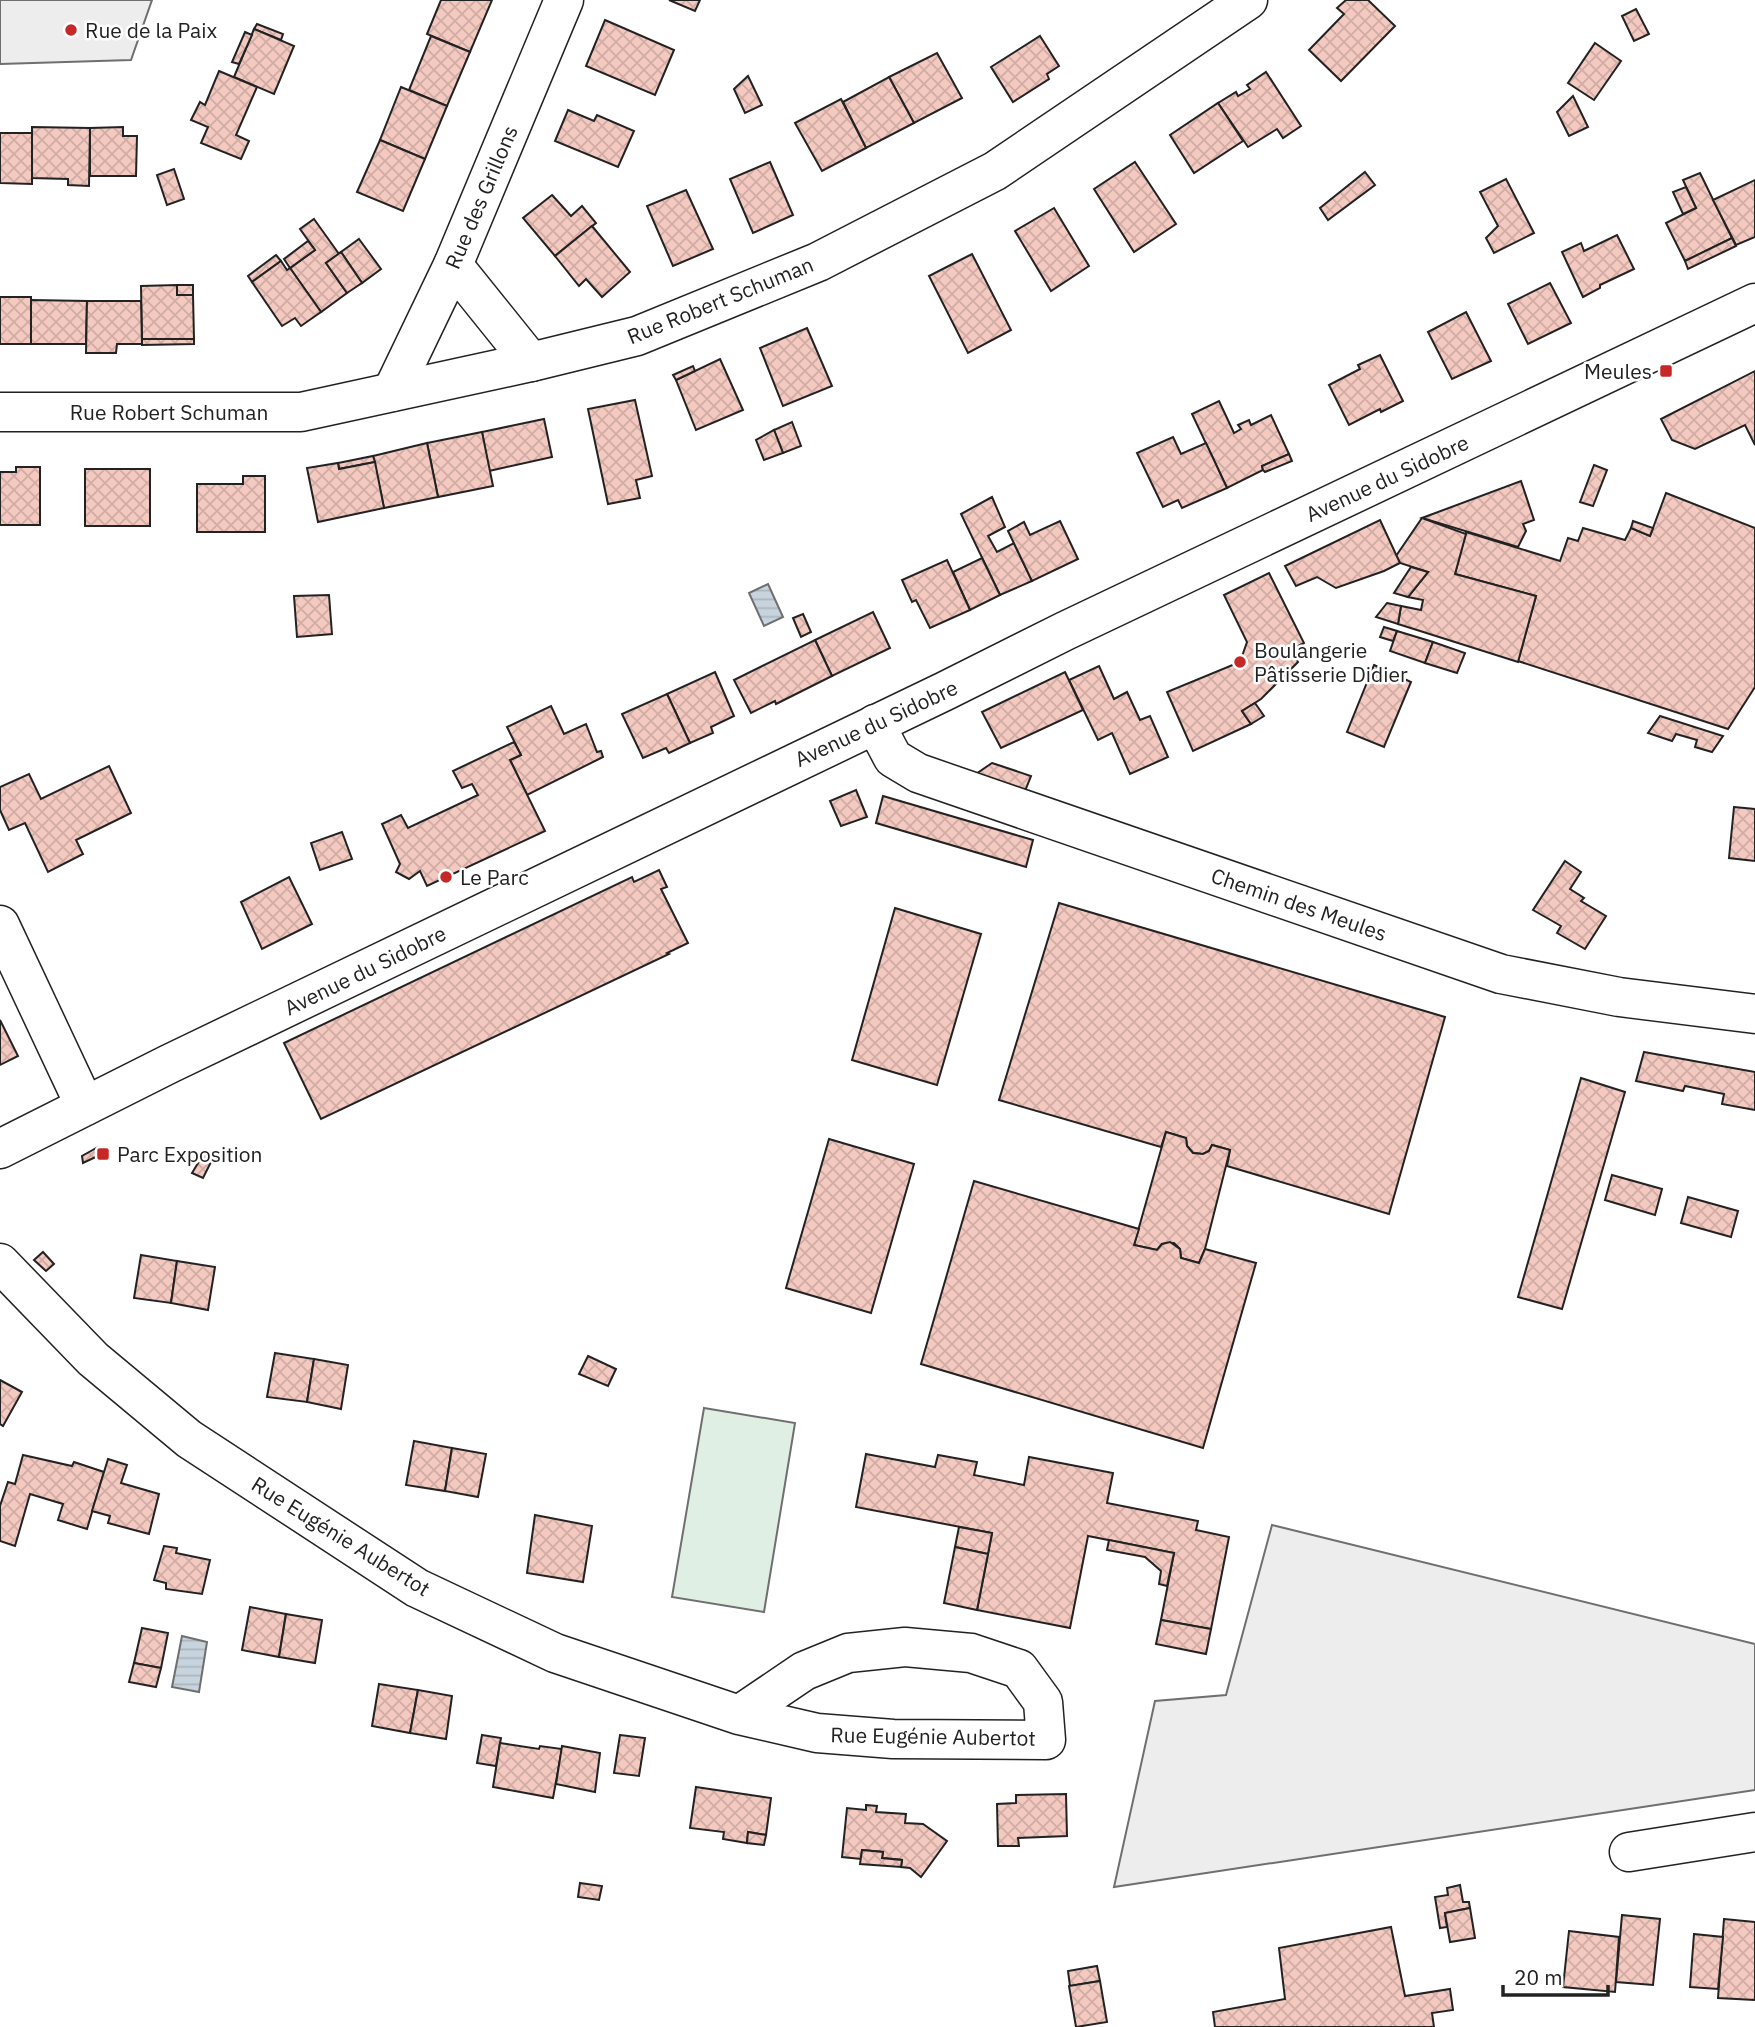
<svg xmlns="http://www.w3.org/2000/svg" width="1755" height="2027" viewBox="0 0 1755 2027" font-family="'IBM Plex Sans',sans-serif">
<defs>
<pattern id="water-rules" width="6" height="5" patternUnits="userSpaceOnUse" patternTransform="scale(1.75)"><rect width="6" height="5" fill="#c7d3dd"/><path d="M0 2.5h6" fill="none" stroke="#abb5bd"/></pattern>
<pattern id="building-cross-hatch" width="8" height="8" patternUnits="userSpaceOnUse" patternTransform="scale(1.75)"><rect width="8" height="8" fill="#f3c9c0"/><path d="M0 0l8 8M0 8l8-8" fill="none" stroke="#d0aca5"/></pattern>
</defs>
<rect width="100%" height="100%" fill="#fff"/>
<polygon fill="#e0efe3" stroke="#6f6f6f" stroke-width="2" points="704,1408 795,1423 764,1612 672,1597"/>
<g fill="#ededed" stroke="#6f6f6f" stroke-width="2">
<polygon points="0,0 152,0 131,60 0,64"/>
<polygon points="1272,1525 1755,1644 1755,1790 1114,1887 1155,1701 1226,1695"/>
</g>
<g fill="url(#water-rules)" stroke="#6f6f6f" stroke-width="2">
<polygon points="768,584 783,617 764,626 749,593"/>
<polygon points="182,1636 207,1642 199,1692 172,1687"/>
</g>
<g fill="url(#building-cross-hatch)" stroke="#222" stroke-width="2">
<polygon points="441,0 492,0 470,52 427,34"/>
<polygon points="669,0 700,0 695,11"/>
<polygon points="1346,0 1368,0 1395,26 1341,81 1309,50 1344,14 1337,8"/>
<polygon points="1636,9 1649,34 1634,41 1622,16"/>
<polygon points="605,20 674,50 655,95 586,66"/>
<polygon points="257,24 283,34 281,40 254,29"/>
<polygon points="254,29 294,46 274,94 234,77"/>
<polygon points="245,32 252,35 239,64 232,62"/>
<polygon points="431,36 470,52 447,106 409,90"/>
<polygon points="1040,36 1059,66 1047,74 1049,79 1013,102 991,67"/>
<polygon points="1595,43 1621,61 1594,100 1568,83"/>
<polygon points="937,53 962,98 914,123 889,77"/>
<polygon points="219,71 257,87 236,135 249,141 241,159 201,143 208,127 191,120 200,102 205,105"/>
<polygon points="1266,72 1301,126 1283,138 1277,129 1248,147 1218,103 1236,92 1238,96 1250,89 1247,85"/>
<polygon points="748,76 762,105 745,113 734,89"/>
<polygon points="889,77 914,123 866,148 843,102"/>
<polygon points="401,87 447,106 425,159 380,140"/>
<polygon points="1573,96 1588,127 1569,136 1557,112"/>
<polygon points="841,99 866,148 822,171 795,123"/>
<polygon points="1218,103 1243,141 1194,173 1170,135"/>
<polygon points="568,110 594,121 597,115 634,131 618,167 555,141"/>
<polygon points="32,127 90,128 89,186 68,185 68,179 32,178"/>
<polygon points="123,127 123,136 137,136 136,176 90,176 90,128"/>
<polygon points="0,133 32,133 32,184 0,183"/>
<polygon points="380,140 425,159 403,211 357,192"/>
<polygon points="770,162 793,215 753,233 730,179"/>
<polygon points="1135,162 1176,224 1134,252 1094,189"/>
<polygon points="174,169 184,199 167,205 157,175"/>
<polygon points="1365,172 1375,185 1328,220 1320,208"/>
<polygon points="1700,173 1732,238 1685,261 1666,223 1696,208 1683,180"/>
<polygon points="1506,179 1534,233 1494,253 1486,238 1498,226 1480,192"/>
<polygon points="1755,180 1755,237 1736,245 1713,200"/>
<polygon points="1686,187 1696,208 1683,214 1673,192"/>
<polygon points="686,190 713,249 673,266 647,206"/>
<polygon points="552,195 571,216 582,206 596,223 555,256 523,218"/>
<polygon points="1054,208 1089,266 1051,291 1015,231"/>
<polygon points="314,219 339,254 326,263 347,293 321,312 290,268 315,250 300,229"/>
<polygon points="592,226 630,272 602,297 586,279 579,286 555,256"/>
<polygon points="1617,235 1634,269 1600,285 1600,288 1583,297 1562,252 1581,243 1584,251"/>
<polygon points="1732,238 1736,246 1688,269 1685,261"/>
<polygon points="359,239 381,269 362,283 341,252"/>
<polygon points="308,241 315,250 290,268 284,259"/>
<polygon points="341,252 362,283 347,293 326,263"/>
<polygon points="972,254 1011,330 968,353 929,276"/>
<polygon points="276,255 281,261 252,282 248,276"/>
<polygon points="281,261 287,270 290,268 321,312 301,326 295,318 282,326 252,282"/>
<polygon points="1550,283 1571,323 1528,344 1508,304"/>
<rect x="177" y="285" width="16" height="10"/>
<polygon points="177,285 177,295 193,295 194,339 142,339 141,286"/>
<rect x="0" y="297" width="31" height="47"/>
<polygon points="31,300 87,301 86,344 31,344"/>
<polygon points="87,301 141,301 142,344 117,344 116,353 86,353"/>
<polygon points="1466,312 1491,361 1452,379 1428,332"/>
<polygon points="807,328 832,386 783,406 760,348"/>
<polygon points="142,339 194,339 194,344 142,345"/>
<polygon points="1380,355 1403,401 1381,412 1380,409 1349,425 1329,385 1360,369 1358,365"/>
<polygon points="720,359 743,410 696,430 676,380"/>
<polygon points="693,366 695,371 676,380 673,375"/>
<polygon points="1755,371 1755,445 1745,425 1695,449 1672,440 1661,419"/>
<polygon points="635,400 652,476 636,480 640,498 608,504 588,409"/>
<polygon points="1219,401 1234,433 1241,429 1238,425 1249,420 1251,425 1271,415 1289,454 1262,466 1263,470 1227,488 1192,414"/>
<polygon points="544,419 552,457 489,471 482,432"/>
<polygon points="792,422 801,446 783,453 774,430"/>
<polygon points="774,430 783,453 764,460 756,440"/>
<polygon points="482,432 493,486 438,497 427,443"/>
<polygon points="1173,437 1181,454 1206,443 1227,488 1182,508 1178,500 1163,507 1137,453"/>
<polygon points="427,443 438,497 384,508 373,456"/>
<polygon points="1289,454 1292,461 1265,472 1263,470 1262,466"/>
<polygon points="373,456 375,462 339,469 338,463"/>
<polygon points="375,462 384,508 318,522 307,468 338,463 339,469"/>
<polygon points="1594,465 1607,470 1593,506 1580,502"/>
<polygon points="16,467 40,467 40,525 0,525 0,472 16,472"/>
<rect x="85" y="469" width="65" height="57"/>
<polygon points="243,476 265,476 265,532 197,532 197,484 243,484"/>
<polygon points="1521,481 1534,520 1523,524 1526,531 1518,547 1422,518"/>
<polygon points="1666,493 1755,528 1755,687 1728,729 1518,661 1536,596 1455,574 1466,532 1560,561 1568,538 1578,541 1583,528 1625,540 1631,528 1650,536"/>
<polygon points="992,497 1005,527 988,536 997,552 1014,543 1032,581 1000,595 961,514"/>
<polygon points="1422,518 1466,534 1455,574 1536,596 1518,662 1398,624 1401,606 1421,610 1423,600 1408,597 1428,572 1400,563 1396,556"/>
<polygon points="1380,520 1400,563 1384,571 1336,588 1317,577 1296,586 1285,566"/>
<polygon points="1060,521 1078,559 1032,581 1008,531 1024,522 1030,535"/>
<polygon points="1633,521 1653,528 1650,536 1631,528"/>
<polygon points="982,558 1000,595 970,610 953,572"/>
<polygon points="947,560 970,610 930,628 916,600 912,602 902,580"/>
<polygon points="1411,567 1428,572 1408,597 1394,593"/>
<polygon points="1269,573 1304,643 1291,650 1298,662 1261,699 1242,711 1251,724 1193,751 1167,692 1240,662 1247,642 1224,595"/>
<polygon points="329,595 332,634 297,637 294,596"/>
<polygon points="1387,603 1401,606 1398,624 1376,617"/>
<polygon points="873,612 890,648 832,676 815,640"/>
<polygon points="803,614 811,632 801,637 793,618"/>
<polygon points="1384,627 1397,631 1393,641 1380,637"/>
<polygon points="1397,631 1433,642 1425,663 1390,651"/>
<polygon points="815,640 832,676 776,704 775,701 751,713 734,680"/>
<polygon points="1433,642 1465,653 1457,673 1425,663"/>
<polygon points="1374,665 1411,682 1384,747 1347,732"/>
<polygon points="1099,666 1114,699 1127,692 1140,720 1150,716 1168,757 1130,774 1112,733 1098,740 1069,680"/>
<polygon points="715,672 734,716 711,727 713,733 690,743 667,694"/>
<polygon points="1065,672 1083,710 1001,748 982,712"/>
<polygon points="667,694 690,743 669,753 666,748 643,758 622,714"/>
<polygon points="1255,703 1264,716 1251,724 1242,711"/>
<polygon points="551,706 564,734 586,724 597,752 601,751 603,757 527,795 510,760 521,755 507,727"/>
<polygon points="1660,716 1723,736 1712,752 1695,747 1697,740 1676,734 1672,741 1648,733"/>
<polygon points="514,742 521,755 510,760 545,831 427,886 420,871 409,879 396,872 400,864 382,824 401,815 408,828 478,795 472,784 462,788 453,771"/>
<polygon points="992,763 1031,776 1025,791 976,774"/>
<polygon points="109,766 131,813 76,840 83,854 48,872 25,823 9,830 0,810 0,787 29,774 41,799"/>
<polygon points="856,790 867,817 841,826 830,801"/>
<polygon points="883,796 1033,840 1026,867 876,823"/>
<polygon points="1734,807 1755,809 1755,861 1729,858"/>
<polygon points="342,832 352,859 320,870 311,843"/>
<polygon points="1565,861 1581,872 1570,889 1584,898 1581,901 1606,916 1585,949 1557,933 1561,926 1533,910"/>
<polygon points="659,870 667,887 661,889 688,943 667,953 669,954 321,1119 284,1043 632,877 634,882"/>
<polygon points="289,877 312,924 262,949 241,902"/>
<polygon points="1059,903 1445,1017 1389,1214 1227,1166 1230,1150 1212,1145 1209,1151 1203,1154 1193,1153 1187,1146 1186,1138 1166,1132 1161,1147 999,1100"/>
<polygon points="895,908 981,934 937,1085 852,1060"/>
<polygon points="0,1020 18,1056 0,1065"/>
<polygon points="1644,1052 1755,1072 1755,1110 1722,1104 1724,1094 1685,1086 1683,1091 1636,1081"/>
<polygon points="1581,1078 1625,1092 1562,1309 1518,1297"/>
<polygon points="1166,1132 1186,1138 1187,1146 1193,1153 1203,1154 1209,1151 1212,1145 1230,1150 1205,1249 1199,1263 1181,1258 1180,1249 1174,1243 1162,1244 1157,1250 1134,1245"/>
<polygon points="829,1139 914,1164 871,1313 786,1288"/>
<polygon points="98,1147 102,1154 83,1163 82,1156"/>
<polygon points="206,1150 214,1156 203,1178 192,1173"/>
<polygon points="1612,1175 1662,1189 1655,1215 1605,1200"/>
<polygon points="974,1181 1139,1229 1134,1245 1157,1250 1162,1244 1170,1242 1180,1249 1181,1258 1199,1263 1205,1249 1256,1263 1203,1448 921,1364"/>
<polygon points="1688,1197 1738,1211 1731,1237 1681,1223"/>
<polygon points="43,1252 54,1264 46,1271 34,1260"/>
<polygon points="141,1255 177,1261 171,1303 134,1298"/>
<polygon points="177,1261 215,1267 208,1310 171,1303"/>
<polygon points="275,1353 314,1359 307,1402 267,1397"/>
<polygon points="588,1356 616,1369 608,1386 579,1374"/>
<polygon points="314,1359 348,1365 341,1409 307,1402"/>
<polygon points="0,1380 22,1392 3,1426 0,1424"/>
<polygon points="414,1441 452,1448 445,1491 406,1485"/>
<polygon points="452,1448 486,1454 478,1497 445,1491"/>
<polygon points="866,1454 935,1467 938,1455 977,1462 974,1475 1024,1485 1029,1457 1113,1473 1107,1503 1198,1521 1196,1530 1229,1537 1211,1629 1161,1620 1174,1553 1088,1536 1070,1628 977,1610 992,1533 856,1507"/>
<polygon points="23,1455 72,1466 74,1462 104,1472 87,1529 58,1520 63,1504 30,1494 15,1546 0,1541 0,1506 8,1482 15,1484"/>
<polygon points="108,1459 127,1465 121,1483 159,1494 149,1534 108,1523 110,1516 92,1511"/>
<polygon points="535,1515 592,1526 583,1582 527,1573"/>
<polygon points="959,1527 992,1533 988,1554 955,1547"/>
<polygon points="1109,1540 1174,1553 1167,1586 1159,1584 1161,1571 1145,1557 1107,1550"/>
<polygon points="164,1546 177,1548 176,1553 210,1560 202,1594 166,1589 166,1583 154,1580"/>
<polygon points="955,1547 988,1554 977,1610 944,1603"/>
<polygon points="250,1607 286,1614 279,1657 242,1650"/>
<polygon points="286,1614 322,1620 315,1663 279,1657"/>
<polygon points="1161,1620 1211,1629 1206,1654 1156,1644"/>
<polygon points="142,1628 168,1633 161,1668 134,1663"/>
<polygon points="134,1663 161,1668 156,1687 129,1682"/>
<polygon points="379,1684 418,1690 410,1733 372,1726"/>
<polygon points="418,1690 452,1696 446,1739 410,1733"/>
<polygon points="482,1735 501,1738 496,1766 477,1763"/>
<polygon points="620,1735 645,1738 639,1776 614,1773"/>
<polygon points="500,1743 539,1749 540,1746 562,1749 553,1798 493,1787"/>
<polygon points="562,1746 600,1753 595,1792 556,1784"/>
<polygon points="696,1787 771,1798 766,1835 748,1832 747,1843 723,1839 724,1832 690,1828"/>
<polygon points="1066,1794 1067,1836 1018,1838 1019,1846 998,1846 997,1804 1016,1803 1016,1795"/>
<polygon points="866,1805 877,1806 876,1812 906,1814 905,1823 923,1824 947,1841 921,1877 910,1868 901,1867 902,1860 882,1858 883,1852 862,1850 861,1859 842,1857 847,1808 866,1810"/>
<polygon points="748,1832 766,1835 764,1845 747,1843"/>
<polygon points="862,1850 883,1852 882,1858 902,1860 901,1867 860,1864"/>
<polygon points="580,1883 602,1886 599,1900 578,1897"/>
<polygon points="1460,1885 1463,1902 1469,1902 1470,1908 1445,1913 1447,1927 1440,1928 1435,1897 1448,1895 1447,1888"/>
<polygon points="1470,1908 1475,1938 1450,1942 1445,1913"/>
<polygon points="1622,1915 1660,1919 1653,1985 1616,1982"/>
<polygon points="1724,1919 1755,1922 1755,2000 1718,1998"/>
<polygon points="1391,1927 1405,1996 1450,1989 1453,2010 1432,2013 1434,2027 1215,2027 1213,2012 1285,1999 1279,1948"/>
<polygon points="1569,1931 1619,1937 1615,1992 1563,1987"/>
<polygon points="1694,1934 1723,1937 1718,1989 1690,1987"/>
<polygon points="1097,1966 1100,1981 1070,1986 1068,1971"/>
<polygon points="1100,1981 1107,2022 1076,2027 1069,1986"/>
</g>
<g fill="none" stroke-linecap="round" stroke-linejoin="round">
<defs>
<g id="minor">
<polyline points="453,265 531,362"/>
<polyline points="392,392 453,265 564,0"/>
<polyline points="0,412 301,412 531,362 637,336 818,262 995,171 1248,0"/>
<polyline points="875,724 893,758 918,773 1501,974 1619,997 1755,1014"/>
<polyline points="0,925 85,1106"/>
<polyline points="0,1263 93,1359 189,1439 417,1588 555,1653 739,1715 817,1733 893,1739 1046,1740 1043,1702 1019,1669 971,1653 905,1647 848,1653 804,1671 739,1715"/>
<polyline points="1629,1852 1755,1832"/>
</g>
<polyline id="major" points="0,1149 169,1064 945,691 1065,631 1755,303"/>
</defs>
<use href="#minor" stroke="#222" stroke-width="41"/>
<use href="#major" stroke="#222" stroke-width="41"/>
<use href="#minor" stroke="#fff" stroke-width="38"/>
<use href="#major" stroke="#fff" stroke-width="38"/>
</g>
<g fill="#c62828" stroke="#fff" stroke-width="2.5">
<circle cx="71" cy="30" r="7"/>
<rect x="1659" y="364" width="14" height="14" rx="3.5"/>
<circle cx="1240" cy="662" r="7"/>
<circle cx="446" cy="877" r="7"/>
<rect x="96" y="1147" width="14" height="14" rx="3.5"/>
</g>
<g text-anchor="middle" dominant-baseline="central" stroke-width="5" stroke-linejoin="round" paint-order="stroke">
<g font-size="21" fill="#222" stroke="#fff" text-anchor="start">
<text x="85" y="30">Rue de la Paix</text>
<text x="1652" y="371" text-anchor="end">Meules</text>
<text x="1254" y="650">Boulangerie<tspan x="1254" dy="24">Pâtisserie Didier</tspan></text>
<text x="460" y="877">Le Parc</text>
<text x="117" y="1154">Parc Exposition</text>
</g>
<g font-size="21" fill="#222" stroke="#fff">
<text transform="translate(481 197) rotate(-67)">Rue des Grillons</text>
<text transform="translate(720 300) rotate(-22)">Rue Robert Schuman</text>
<text x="169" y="412">Rue Robert Schuman</text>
<text transform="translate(1387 478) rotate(-25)">Avenue du Sidobre</text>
<text transform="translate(876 723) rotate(-25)">Avenue du Sidobre</text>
<text transform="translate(1299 904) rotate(19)">Chemin des Meules</text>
<text transform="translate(365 970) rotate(-26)">Avenue du Sidobre</text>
<text transform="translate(341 1536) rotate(32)">Rue Eugénie Aubertot</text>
<text transform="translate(933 1736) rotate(1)">Rue Eugénie Aubertot</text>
</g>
</g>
<path d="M1503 1985v10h105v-10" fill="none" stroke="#222222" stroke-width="3.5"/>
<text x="1514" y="1985" font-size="21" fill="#222222" stroke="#ffffff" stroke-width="5" paint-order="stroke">20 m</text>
</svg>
